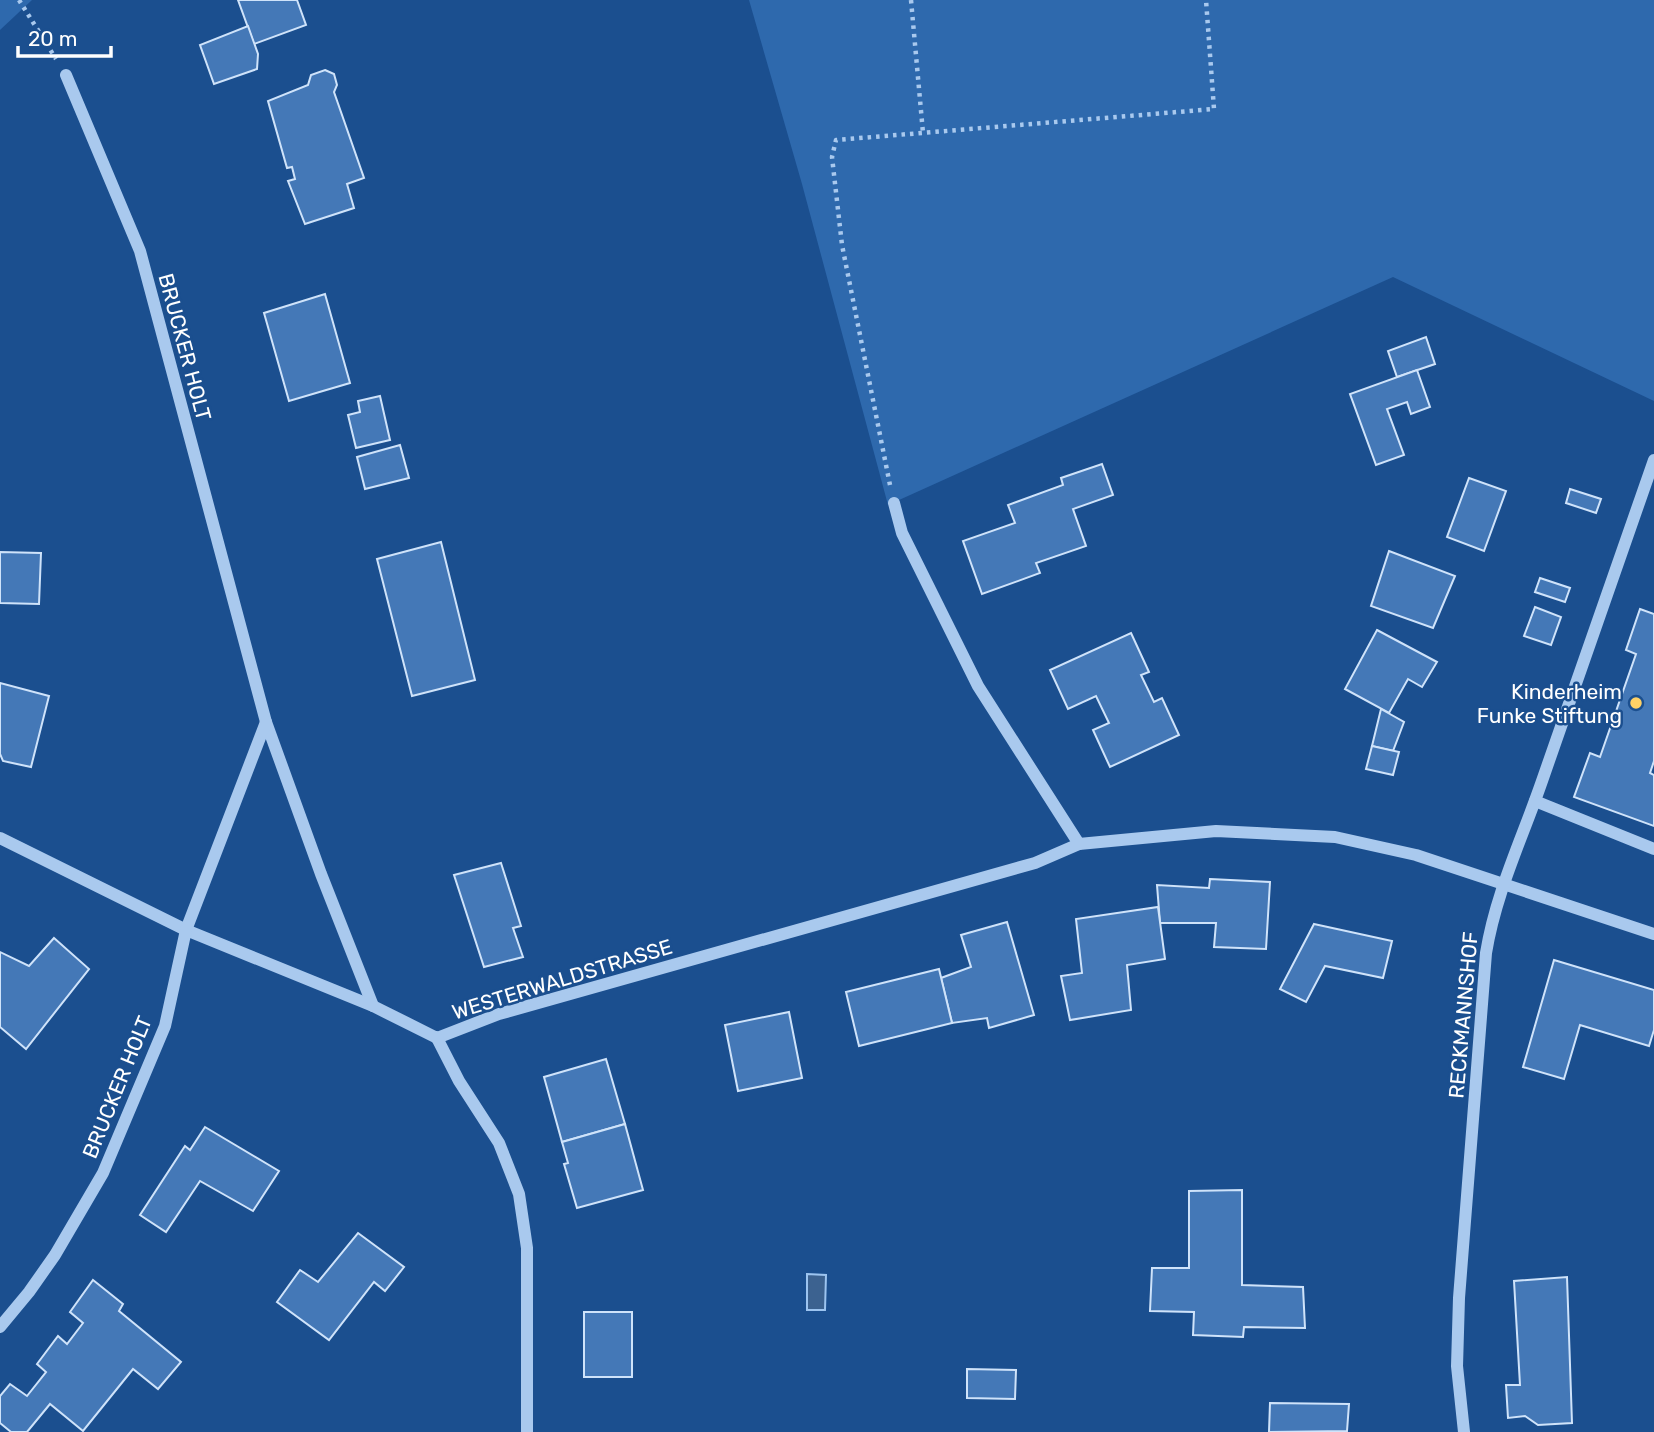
<svg xmlns="http://www.w3.org/2000/svg" width="1654" height="1432" viewBox="0 0 1654 1432" font-family="Rubik,sans-serif">
<rect width="100%" height="100%" fill="#1b4f8f"/>
<g fill="#2e69ad">
<polygon points="0,0 32,0 0,30"/>
<polygon points="749,0 1654,0 1654,401 1393,277 888,505 802,184"/>
</g>
<polygon fill="#3c6290" stroke="#9cc4f0" stroke-width="2" points="807,1274 826,1275 825,1310 807,1310"/>
<g fill="#4478b7" stroke="#cfe3fa" stroke-width="2">
<polygon points="238,0 297,0 306,25 254,44"/>
<polygon points="248,26 258,54 257,69 214,84 200,45"/>
<polygon points="325,70 334,74 337,85 334,92 364,178 347,184 354,208 305,224 288,181 295,179 292,167 287,168 268,101 308,85 311,75"/>
<polygon points="325,294 350,383 289,401 264,313"/>
<polygon points="1426,337 1435,364 1397,377 1388,351"/>
<polygon points="1417,370 1430,407 1411,414 1407,402 1387,409 1404,455 1376,465 1350,394"/>
<polygon points="380,396 390,440 356,448 348,415 360,412 358,401"/>
<polygon points="400,445 409,478 365,489 357,457"/>
<polygon points="1102,464 1113,495 1073,509 1086,546 1036,563 1040,573 982,594 963,541 1015,523 1008,505 1063,485 1061,478"/>
<polygon points="1469,478 1506,491 1484,551 1447,537"/>
<polygon points="1570,489 1601,499 1596,513 1566,503"/>
<polygon points="441,542 475,680 412,696 377,559"/>
<polygon points="1389,551 1455,576 1433,628 1371,606"/>
<polygon points="0,552 41,553 39,604 0,603"/>
<polygon points="1540,578 1570,588 1565,602 1535,592"/>
<polygon points="1535,607 1561,617 1551,645 1524,636"/>
<polygon points="1640,609 1654,614 1654,761 1650,773 1654,775 1654,826 1574,797 1590,753 1600,757 1636,654 1626,650"/>
<polygon points="1377,630 1437,662 1422,687 1408,679 1389,713 1345,689"/>
<polygon points="1131,633 1149,672 1141,675 1154,702 1162,698 1179,735 1110,767 1093,730 1109,723 1096,696 1068,709 1050,670"/>
<polygon points="0,683 49,696 31,767 3,761 0,754"/>
<polygon points="1381,709 1404,722 1393,751 1372,746"/>
<polygon points="1372,746 1399,752 1393,775 1366,769"/>
<polygon points="501,863 521,926 513,928 523,957 484,967 454,875"/>
<polygon points="1210,879 1270,882 1266,949 1214,947 1216,923 1160,923 1157,885 1209,888"/>
<polygon points="1158,907 1165,959 1127,965 1131,1010 1070,1020 1061,976 1082,973 1076,919"/>
<polygon points="1007,922 1034,1015 989,1028 987,1018 952,1023 941,978 971,967 961,935"/>
<polygon points="1314,924 1392,941 1383,978 1325,966 1306,1002 1280,989"/>
<polygon points="54,938 89,969 26,1049 0,1027 0,952 29,966"/>
<polygon points="1554,960 1654,990 1654,1030 1649,1046 1580,1025 1564,1079 1523,1067"/>
<polygon points="939,969 952,1023 859,1046 846,992"/>
<polygon points="789,1012 802,1078 738,1091 725,1025"/>
<polygon points="606,1059 625,1124 562,1142 544,1077"/>
<polygon points="625,1124 643,1190 577,1208 564,1164 568,1163 562,1142"/>
<polygon points="205,1127 279,1171 253,1211 200,1181 166,1232 140,1215 185,1146 190,1150"/>
<polygon points="1242,1190 1242,1285 1303,1287 1305,1328 1244,1327 1243,1337 1193,1335 1194,1312 1150,1311 1152,1268 1189,1268 1189,1191"/>
<polygon points="358,1233 404,1267 385,1291 374,1282 329,1340 277,1302 300,1270 318,1282"/>
<polygon points="1567,1277 1572,1423 1538,1425 1525,1416 1508,1418 1506,1385 1520,1385 1514,1281"/>
<polygon points="93,1280 123,1304 119,1311 181,1362 158,1389 133,1369 83,1431 50,1404 27,1432 11,1432 0,1423 0,1396 10,1384 27,1396 46,1372 37,1364 58,1336 67,1344 83,1323 70,1312"/>
<rect x="584" y="1312" width="48" height="65"/>
<polygon points="967,1369 1016,1370 1015,1399 967,1398"/>
<polygon points="1270,1403 1349,1404 1347,1431 1269,1432"/>
</g>
<g fill="none" stroke-linecap="round" stroke-linejoin="round">
<g stroke="#a9c9ee" stroke-width="4.5" stroke-dasharray="3.5 5" stroke-linecap="butt">
<polyline points="19,0 56,59"/>
<polyline points="911,0 923,133"/>
<polyline points="890,485 842,245 832,157 836,140 1214,109 1206,0"/>
</g>
<g stroke="#a9c9ee" stroke-width="12">
<polyline points="66,75 140,251 266,722 321,874 373,1006"/>
<polyline points="894,503 902,533 978,686 1079,844"/>
<polyline points="1535,801 1654,849"/>
<polyline points="0,838 186,930 373,1006 437,1038 499,1014 1035,863 1079,844 1216,831 1335,837 1416,855 1654,934"/>
<polyline points="437,1038 459,1081 499,1143 519,1194 527,1248 527,1432"/>
<polyline points="0,1327 29,1292 55,1255 103,1173 165,1026 186,930 266,722"/>
<path d="M1464,1432L1457,1366L1459,1298L1486,953C1496,892 1522,839 1542,781C1579,674 1617,567 1654,460"/>
</g>
</g>
<circle fill="#ffd166" stroke="#1b4f8f" stroke-width="2.5" cx="1636" cy="703" r="7"/>
<g text-anchor="middle" dominant-baseline="central" stroke-width="5" stroke-linejoin="round" paint-order="stroke">
<g font-size="21" fill="#fff" stroke="#1b4f8f">
<text transform="translate(185 347) rotate(75)">BRUCKER HOLT</text>
<text transform="translate(562 979) rotate(-17)">WESTERWALDSTRASSE</text>
<text transform="translate(1463 1015) rotate(-85)">RECKMANNSHOF</text>
<text transform="translate(117 1087) rotate(-68)">BRUCKER HOLT</text>
</g>
<g font-size="21" fill="#fff" stroke="#1b4f8f" text-anchor="end">
<text x="1622" y="691">Kinderheim<tspan x="1622" dy="24">Funke Stiftung</tspan></text>
</g>
</g>
<path d="M18 46v10h93v-10" fill="none" stroke="#ffffff" stroke-width="3.5"/>
<text x="28" y="46" font-size="21" fill="#ffffff" stroke="#1b4f8f" stroke-width="5" paint-order="stroke">20 m</text>
</svg>
